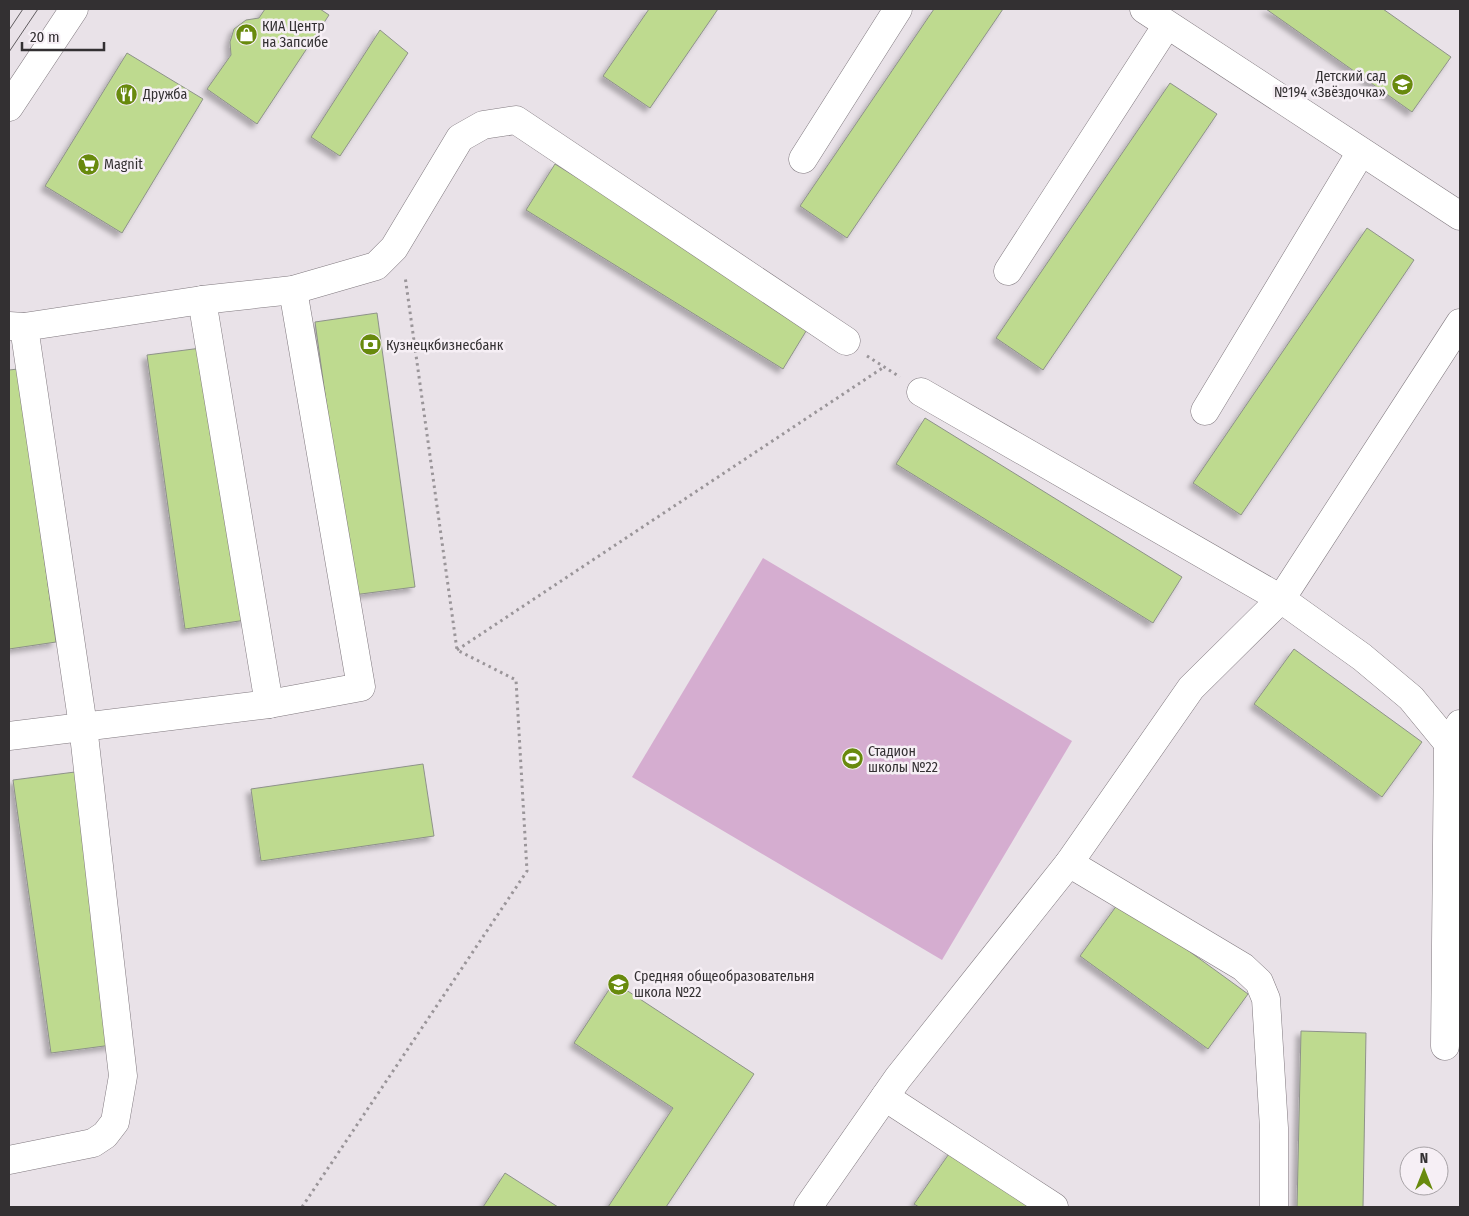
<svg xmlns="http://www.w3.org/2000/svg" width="1469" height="1216" viewBox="0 0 1469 1216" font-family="'Fira Sans Condensed',sans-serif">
<defs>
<filter id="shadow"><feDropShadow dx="-4.5" dy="4.5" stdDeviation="2.5" flood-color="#0004"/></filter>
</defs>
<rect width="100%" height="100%" fill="#e9e2e8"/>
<polygon fill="#d5add0" points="763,558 1072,741 942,960 632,777"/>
<g fill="#beda8f" stroke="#8e928a" filter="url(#shadow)">
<polygon points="265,9 320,9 329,15 257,124 207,89 231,55 230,42 234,29 246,20 259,18"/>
<polygon points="649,9 718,9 650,108 603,76"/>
<polygon points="934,9 1003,9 847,238 800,206"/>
<polygon points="1266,9 1383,9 1451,57 1412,112"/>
<polygon points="380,30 408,53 340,156 311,137"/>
<polygon points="127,53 203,99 122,233 45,186"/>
<polygon points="1170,83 1217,114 1043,370 996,338"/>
<polygon points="555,164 811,323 783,369 526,210"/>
<polygon points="1367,228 1414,260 1241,515 1193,483"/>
<polygon points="377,313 415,587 353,595 315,322"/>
<polygon points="209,347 246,620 185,629 147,355"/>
<polygon points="18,369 56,642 9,649 9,370"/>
<polygon points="925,418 1182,577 1153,623 896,464"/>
<polygon points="1294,649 1422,742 1382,797 1254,704"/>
<polygon points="423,764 434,836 261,861 251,789"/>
<polygon points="75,772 112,1045 51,1053 13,780"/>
<polygon points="1120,901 1248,994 1208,1049 1080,956"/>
<polygon points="614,982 754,1074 666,1207 608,1207 673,1108 574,1043"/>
<polygon points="1301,1031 1366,1033 1363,1207 1297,1207"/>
<polygon points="953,1148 1034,1207 919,1207 914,1204"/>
<polygon points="505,1173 558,1207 483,1207"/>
</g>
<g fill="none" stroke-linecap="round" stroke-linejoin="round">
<defs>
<g id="minor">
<polyline points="1144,9 1460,216"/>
<polyline points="9,107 74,9"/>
<polyline points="803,159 898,9"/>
<polyline points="1008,271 1167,25"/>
<polyline points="202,300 269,704"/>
<polyline points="9,326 24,327 202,300 293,290 376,266 394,248 460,138 483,125 516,120 846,341"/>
<polyline points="921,392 1281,599 1362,657 1411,698 1448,743 1460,751"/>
<polyline points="1205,411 1361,152"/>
<polyline points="9,736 269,704 361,687 293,290"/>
<polyline points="1069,863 1243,967 1259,982 1266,999 1274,1128 1274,1207"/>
<polyline points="1445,1046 1448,743 1460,724"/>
<polyline points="885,1097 1054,1207"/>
<polyline points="9,1160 93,1143 105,1135 115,1122 123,1076 83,726 24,327"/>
<polyline points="808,1207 898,1078 1069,863 1191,688 1281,599 1460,323"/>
</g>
</defs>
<use href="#minor" stroke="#80797f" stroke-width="29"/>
<g stroke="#9a9599" stroke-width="3" stroke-dasharray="2.5 4" stroke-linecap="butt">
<polyline points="867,356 900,377"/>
<polyline points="457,650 884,367"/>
<polyline points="302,1207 527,871 516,680 457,650 405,276"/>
</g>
<use href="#minor" stroke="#fff" stroke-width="28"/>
<g stroke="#615d60" stroke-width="1">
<polyline points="9,30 23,9"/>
<polyline points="9,52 38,9"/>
</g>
</g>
<defs>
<symbol id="shop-disc" viewBox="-11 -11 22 22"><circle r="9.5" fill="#688a0d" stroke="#f6eff5"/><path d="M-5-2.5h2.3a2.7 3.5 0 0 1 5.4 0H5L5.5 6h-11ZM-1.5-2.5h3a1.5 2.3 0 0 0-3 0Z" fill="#fff"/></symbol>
<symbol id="school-disc" viewBox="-11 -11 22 22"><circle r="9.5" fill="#688a0d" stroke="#f6eff5"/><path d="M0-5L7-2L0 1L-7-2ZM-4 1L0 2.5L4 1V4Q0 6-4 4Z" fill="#fff"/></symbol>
<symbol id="restaurant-disc" viewBox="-11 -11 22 22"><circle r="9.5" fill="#688a0d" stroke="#f6eff5"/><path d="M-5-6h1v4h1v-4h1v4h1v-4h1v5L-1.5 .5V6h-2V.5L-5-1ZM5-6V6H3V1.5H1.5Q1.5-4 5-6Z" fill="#fff"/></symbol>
<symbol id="supermarket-disc" viewBox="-11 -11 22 22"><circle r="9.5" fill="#688a0d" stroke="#f6eff5"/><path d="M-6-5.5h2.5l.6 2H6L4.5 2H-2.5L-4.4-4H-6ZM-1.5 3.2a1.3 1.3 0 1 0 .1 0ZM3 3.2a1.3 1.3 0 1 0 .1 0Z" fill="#fff"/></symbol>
<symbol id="bank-disc" viewBox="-11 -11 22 22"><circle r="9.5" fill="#688a0d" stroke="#f6eff5"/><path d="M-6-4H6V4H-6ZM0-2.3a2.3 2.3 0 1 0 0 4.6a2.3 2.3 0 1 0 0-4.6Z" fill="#fff"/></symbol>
<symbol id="stadium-disc" viewBox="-11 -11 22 22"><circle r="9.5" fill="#688a0d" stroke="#f6eff5"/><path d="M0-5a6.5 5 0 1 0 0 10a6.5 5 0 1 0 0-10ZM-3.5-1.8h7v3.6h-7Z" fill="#fff"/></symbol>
</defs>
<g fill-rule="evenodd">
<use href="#shop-disc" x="234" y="22" width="25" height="25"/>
<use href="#school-disc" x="1390" y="72" width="25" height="25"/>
<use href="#restaurant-disc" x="114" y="82" width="25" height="25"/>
<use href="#supermarket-disc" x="76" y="152" width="25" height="25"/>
<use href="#bank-disc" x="358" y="332" width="25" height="25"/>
<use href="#stadium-disc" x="840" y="746" width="25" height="25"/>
<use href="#school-disc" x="606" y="972" width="25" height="25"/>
</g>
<g text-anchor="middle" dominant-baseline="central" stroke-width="5" stroke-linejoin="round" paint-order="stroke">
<g font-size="14" fill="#333032" stroke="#f6eff5" text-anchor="start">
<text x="262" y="26">КИА Центр<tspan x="262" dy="16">на Запсибе</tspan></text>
<text x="1386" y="76" text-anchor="end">Детский сад<tspan x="1386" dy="16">№194 «Звёздочка»</tspan></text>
<text x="143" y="94">Дружба</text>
<text x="104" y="164">Magnit</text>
<text x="386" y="345">Кузнецкбизнесбанк</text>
<text x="868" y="751">Стадион<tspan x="868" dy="16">школы №22</tspan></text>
<text x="634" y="976">Средняя общеобразовательня<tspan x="634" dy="16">школа №22</tspan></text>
</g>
</g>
<rect width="1469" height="1216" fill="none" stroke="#333032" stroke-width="20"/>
<g transform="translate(1424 1171)"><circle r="24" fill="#f6eff5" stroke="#a8a3a7"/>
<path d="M0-4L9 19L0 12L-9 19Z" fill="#688a0d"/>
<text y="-8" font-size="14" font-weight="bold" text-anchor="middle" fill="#333032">N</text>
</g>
<path d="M22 42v8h82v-8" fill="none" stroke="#333032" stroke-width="2.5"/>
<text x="30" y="42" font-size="15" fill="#333032" stroke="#f6eff5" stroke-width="4" paint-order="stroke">20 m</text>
</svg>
